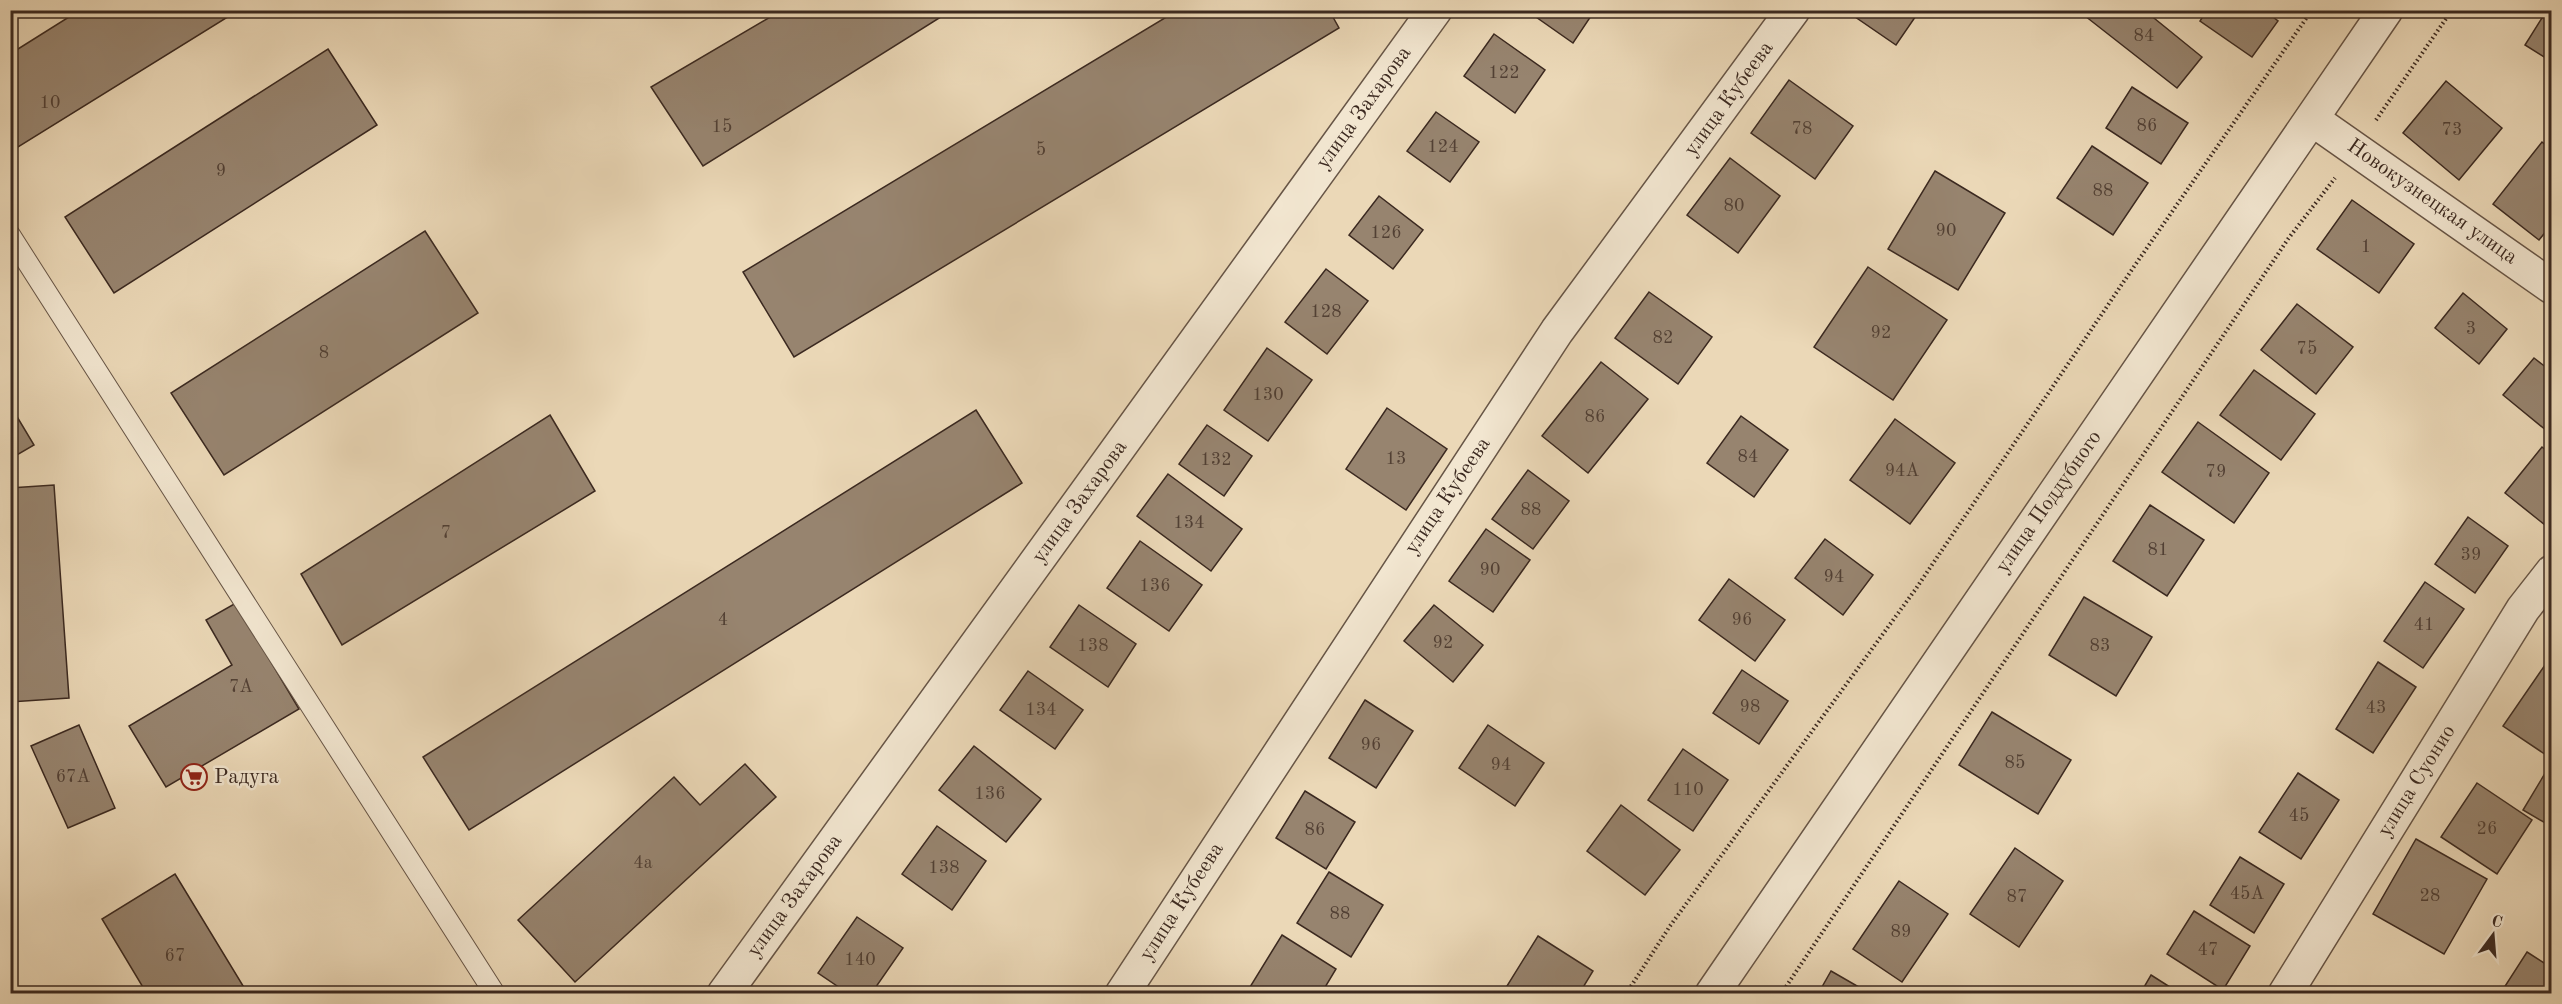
<svg xmlns="http://www.w3.org/2000/svg" width="2562" height="1004" viewBox="0 0 2562 1004" font-family="'Old Standard TT',serif">
<rect width="100%" height="100%" fill="#ebd8b7"/>
<filter id="stains"><feTurbulence type="fractalNoise" baseFrequency=".00333" numOctaves="4"/><feColorMatrix values="0 0 0 0 .2 0 0 0 0 .09 0 0 0 0 .02 0 0 0 .5 -.17"/></filter>
<radialGradient id="worn" r=".72"><stop offset=".6" stop-color="#630" stop-opacity="0"/><stop offset="1" stop-color="#630" stop-opacity=".3"/></radialGradient>
<g fill="#97846f" stroke="#3b2920" stroke-width="1.5">
<polygon points="80,10 239,10 10,152 10,54"/>
<polygon points="782,10 952,10 703,166 651,87"/>
<polygon points="1178,10 1329,10 1339,28 794,357 743,272"/>
<polygon points="1526,10 1595,10 1573,43"/>
<polygon points="1845,10 1920,10 1896,45"/>
<polygon points="2090,10 2144,10 2202,57 2177,88 2085,16"/>
<polygon points="2207,10 2264,10 2278,21 2252,57 2200,21"/>
<polygon points="2547,10 2552,10 2552,62 2525,45"/>
<polygon points="1494,34 1545,70 1515,113 1464,76"/>
<polygon points="328,49 377,125 114,293 65,217"/>
<polygon points="1789,80 1853,126 1815,179 1751,133"/>
<polygon points="2446,81 2502,128 2459,180 2403,133"/>
<polygon points="2132,87 2188,123 2161,164 2106,128"/>
<polygon points="1436,112 1479,142 1450,182 1407,151"/>
<polygon points="2542,142 2552,150 2552,224 2539,240 2493,204"/>
<polygon points="2092,146 2148,183 2113,235 2057,198"/>
<polygon points="1730,158 1780,196 1738,253 1687,215"/>
<polygon points="1935,171 2005,213 1958,290 1888,249"/>
<polygon points="1379,196 1423,230 1393,269 1349,235"/>
<polygon points="2352,200 2414,244 2379,293 2317,249"/>
<polygon points="425,231 478,313 224,475 171,393"/>
<polygon points="1868,267 1947,320 1893,400 1814,347"/>
<polygon points="1326,269 1368,301 1327,354 1285,322"/>
<polygon points="1649,292 1712,337 1678,384 1615,338"/>
<polygon points="2463,293 2507,329 2479,364 2435,328"/>
<polygon points="2297,304 2353,347 2316,394 2261,350"/>
<polygon points="1267,348 1312,380 1268,441 1224,410"/>
<polygon points="2534,358 2552,372 2552,425 2547,431 2503,395"/>
<polygon points="1601,362 1648,399 1588,473 1542,436"/>
<polygon points="2254,370 2315,414 2281,460 2220,415"/>
<polygon points="10,405 34,445 10,459"/>
<polygon points="1387,408 1447,449 1406,510 1346,469"/>
<polygon points="976,410 1022,483 469,830 423,757"/>
<polygon points="550,415 595,491 342,645 301,574"/>
<polygon points="1741,416 1788,450 1754,497 1707,463"/>
<polygon points="1895,419 1955,463 1910,524 1850,480"/>
<polygon points="2198,422 2269,473 2234,523 2162,472"/>
<polygon points="1207,425 1252,456 1224,496 1179,464"/>
<polygon points="2542,447 2552,455 2552,516 2545,525 2505,493"/>
<polygon points="1528,470 1569,501 1533,549 1492,519"/>
<polygon points="1168,474 1242,529 1211,571 1137,516"/>
<polygon points="54,485 69,698 10,702 10,488"/>
<polygon points="2150,505 2204,540 2167,596 2113,561"/>
<polygon points="2468,517 2508,546 2475,593 2435,564"/>
<polygon points="1486,529 1530,560 1493,612 1449,581"/>
<polygon points="1825,539 1873,575 1843,615 1795,578"/>
<polygon points="1140,541 1202,585 1169,631 1107,588"/>
<polygon points="1729,579 1785,620 1755,661 1699,620"/>
<polygon points="2425,582 2464,609 2423,668 2384,641"/>
<polygon points="2084,597 2152,637 2116,696 2049,655"/>
<polygon points="236,603 299,709 166,787 129,726 232,665 206,620"/>
<polygon points="1079,605 1136,644 1108,687 1050,647"/>
<polygon points="1434,605 1483,645 1453,682 1404,641"/>
<polygon points="2378,662 2416,687 2373,753 2336,729"/>
<polygon points="2545,665 2552,669 2552,759 2503,726"/>
<polygon points="1742,670 1788,701 1759,744 1713,713"/>
<polygon points="1028,671 1083,710 1055,749 1000,710"/>
<polygon points="1365,700 1413,731 1376,788 1329,758"/>
<polygon points="1992,712 2071,760 2038,814 1959,765"/>
<polygon points="79,725 115,808 68,828 31,746"/>
<polygon points="1488,725 1544,763 1515,806 1459,768"/>
<polygon points="974,746 1041,799 1006,842 939,790"/>
<polygon points="1683,749 1728,780 1693,831 1648,800"/>
<polygon points="745,764 776,797 575,982 518,920 674,777 700,805"/>
<polygon points="2547,770 2552,772 2552,827 2523,810"/>
<polygon points="2298,773 2339,800 2301,859 2259,832"/>
<polygon points="2477,783 2532,820 2497,874 2441,837"/>
<polygon points="1305,791 1355,822 1326,869 1276,838"/>
<polygon points="1621,805 1680,850 1645,895 1587,851"/>
<polygon points="937,826 986,861 952,910 902,874"/>
<polygon points="2416,839 2487,879 2444,954 2373,914"/>
<polygon points="2015,848 2063,881 2019,947 1970,914"/>
<polygon points="2240,857 2284,884 2254,933 2210,905"/>
<polygon points="1329,872 1383,905 1351,957 1297,923"/>
<polygon points="175,874 248,994 147,994 102,919"/>
<polygon points="1899,881 1948,914 1902,982 1853,949"/>
<polygon points="2194,911 2250,946 2223,990 2167,954"/>
<polygon points="857,917 903,948 871,994 849,994 818,973"/>
<polygon points="1282,935 1336,969 1321,994 1261,994 1250,987"/>
<polygon points="1538,936 1593,971 1579,994 1502,994"/>
<polygon points="2527,952 2552,968 2552,994 2500,994"/>
<polygon points="1831,971 1871,994 1818,994"/>
<polygon points="2151,975 2181,994 2140,994"/>
</g>
<g fill="none" stroke-linecap="round" stroke-linejoin="round">
<defs>
<polyline id="lane" points="10,235 495,994"/>
<g id="street">
<polyline points="2312,119 2552,287"/>
<polyline points="724,994 1435,10"/>
<polyline points="1122,994 1557,331 1793,10"/>
<polyline points="1712,994 2386,10"/>
<polyline points="2285,994 2523,609 2552,572"/>
</g>
</defs>
<use href="#lane" stroke="#675546" stroke-width="22"/>
<use href="#street" stroke="#675546" stroke-width="36"/>
<g stroke="#3b2920" stroke-width="4" stroke-dasharray="1.5 3" stroke-linecap="butt">
<polyline points="2376,120 2452,10"/>
<polyline points="1626,994 1670,926 1915,590 2133,268 2312,10"/>
<polyline points="1781,994 2288,239 2335,178"/>
</g>
<use href="#lane" stroke="#f2e6d0" stroke-width="20"/>
<use href="#street" stroke="#f2e6d0" stroke-width="33"/>
</g>
<defs>
<symbol id="supermarket-ring" viewBox="-11 -11 22 22"><circle r="9.5" fill="#f2e6d0" stroke="#8f2418" stroke-width="1.5"/><path d="M-6-5.5h2.5l.6 2H6L4.5 2H-2.5L-4.4-4H-6ZM-1.5 3.2a1.3 1.3 0 1 0 .1 0ZM3 3.2a1.3 1.3 0 1 0 .1 0Z" fill="#8f2418"/></symbol>
</defs>
<g fill-rule="evenodd">
<use href="#supermarket-ring" x="179" y="762" width="30" height="30"/>
</g>
<g text-anchor="middle" dominant-baseline="central" stroke-width="5" stroke-linejoin="round" paint-order="stroke">
<g font-size="18" fill="#524034">
<text x="2144" y="36">84</text>
<text x="1504" y="73">122</text>
<text x="50" y="103">10</text>
<text x="2147" y="126">86</text>
<text x="722" y="127">15</text>
<text x="1802" y="129">78</text>
<text x="2452" y="130">73</text>
<text x="1443" y="147">124</text>
<text x="1041" y="150">5</text>
<text x="221" y="171">9</text>
<text x="2103" y="191">88</text>
<text x="1734" y="206">80</text>
<text x="1946" y="231">90</text>
<text x="1386" y="233">126</text>
<text x="2366" y="247">1</text>
<text x="1326" y="312">128</text>
<text x="2471" y="329">3</text>
<text x="1881" y="333">92</text>
<text x="1663" y="338">82</text>
<text x="2307" y="349">75</text>
<text x="324" y="353">8</text>
<text x="1268" y="395">130</text>
<text x="1595" y="417">86</text>
<text x="1748" y="457">84</text>
<text x="1396" y="459">13</text>
<text x="1216" y="460">132</text>
<text x="1902" y="471">94А</text>
<text x="2216" y="472">79</text>
<text x="1531" y="510">88</text>
<text x="1189" y="523">134</text>
<text x="446" y="533">7</text>
<text x="2158" y="550">81</text>
<text x="2471" y="555">39</text>
<text x="1490" y="570">90</text>
<text x="1834" y="577">94</text>
<text x="1155" y="586">136</text>
<text x="723" y="620">4</text>
<text x="1742" y="620">96</text>
<text x="2424" y="625">41</text>
<text x="1443" y="643">92</text>
<text x="1093" y="646">138</text>
<text x="2100" y="646">83</text>
<text x="241" y="687">7А</text>
<text x="1750" y="707">98</text>
<text x="2376" y="708">43</text>
<text x="1041" y="710">134</text>
<text x="1371" y="745">96</text>
<text x="2015" y="763">85</text>
<text x="1501" y="765">94</text>
<text x="73" y="777">67А</text>
<text x="1688" y="790">110</text>
<text x="990" y="794">136</text>
<text x="2299" y="816">45</text>
<text x="2487" y="829">26</text>
<text x="1315" y="830">86</text>
<text x="643" y="863">4а</text>
<text x="944" y="868">138</text>
<text x="2247" y="894">45А</text>
<text x="2430" y="896">28</text>
<text x="2017" y="897">87</text>
<text x="1340" y="914">88</text>
<text x="1901" y="932">89</text>
<text x="2208" y="950">47</text>
<text x="175" y="956">67</text>
<text x="860" y="960">140</text>
</g>
<g font-size="21" fill="#3b2920" stroke="#f2e6d0">
<text transform="translate(1729 99) rotate(-54)">улица Кубеева</text>
<text transform="translate(1364 108) rotate(-54)">улица Захарова</text>
<text transform="translate(2432 202) rotate(35)">Новокузнецкая улица</text>
<text transform="translate(1448 496) rotate(-56)">улица Кубеева</text>
<text transform="translate(1080 502) rotate(-54)">улица Захарова</text>
<text transform="translate(2049 502) rotate(-55)">улица Поддубного</text>
<text transform="translate(2417 781) rotate(-58)">улица Суонио</text>
<text transform="translate(795 896) rotate(-54)">улица Захарова</text>
<text transform="translate(1182 902) rotate(-57)">улица Кубеева</text>
</g>
<g font-size="21" fill="#3b2920" stroke="#f2e6d0" text-anchor="start">
<text x="214" y="777">Радуга</text>
</g>
</g>
<rect width="2562" height="1004" fill="none" stroke="#ebd8b7" stroke-width="36"/>
<rect x="12" y="12" width="2538" height="980" fill="none" stroke="#3b2920" stroke-width="3"/>
<rect x="18" y="18" width="2526" height="968" fill="none" stroke="#3b2920" stroke-width="1.5"/>
<g transform="translate(2493 935) rotate(16)" stroke="#f2e6d0" stroke-width="4.5" paint-order="stroke">
<path d="M0-4.5L10 22L0 15L-10 22Z" fill="#3b2920"/>
<text y="-9" font-size="16" font-weight="bold" text-anchor="middle" fill="#3b2920">С</text>
</g>
<rect width="100%" height="100%" filter="url(#stains)"/>
<rect width="100%" height="100%" fill="url(#worn)"/>
</svg>
